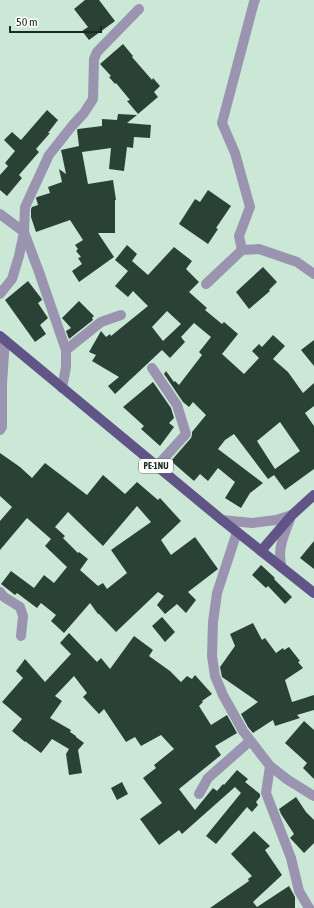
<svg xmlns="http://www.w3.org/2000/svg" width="314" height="908" viewBox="0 0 314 908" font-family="'Asap Condensed',sans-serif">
<rect width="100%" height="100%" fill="#cbe8d7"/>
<g fill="#2a4235" fill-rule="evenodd">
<polygon points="85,0 99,0 115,21 89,40 82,31 88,27 74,9"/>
<polygon points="123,44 133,56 132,57 152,80 153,78 160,86 154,92 158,97 138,114 127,101 130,100 116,83 115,84 109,77 111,76 100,64"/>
<polygon points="47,110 58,120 48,133 50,133 36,149 39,152 19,175 22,178 7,196 0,190 0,175 8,166 5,163 15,151 4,140 12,132 21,140"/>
<polygon points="118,114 137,115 127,123 151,125 150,138 134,137 133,148 127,147 124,171 109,169 111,148 82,152 88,184 113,180 116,200 115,200 115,233 98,233 114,257 79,282 72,271 82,264 78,258 81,257 76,251 78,249 75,245 83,240 70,220 36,232 31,217 31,209 32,207 38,205 36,198 37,197 50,193 48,187 62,182 59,169 66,174 61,150 79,146 77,130 78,129 102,126 102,119 117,120"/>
<polygon points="208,190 231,206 216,228 218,229 208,244 179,224 195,199 200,202"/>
<path d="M127,245L137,254L132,261L148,275L174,247L192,261L186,269L199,282L189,292L207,308L205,310L222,324L224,322L238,334L222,354L244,374L259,358L252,351L259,344L262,347L273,335L285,346L273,359L288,372L303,393L314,383V406L305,413L314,426V469L285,490L274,475L268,479L234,434L225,440L218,449L263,483L250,493L241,508L225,498L235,482L218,468L208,481L200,474L194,481L171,461L191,438L192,435V432L206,415L193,402L189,407L183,402L164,374L166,371L174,382L175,381L179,385L202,355L199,352L211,337L194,323L181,337L185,342L170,358L162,350L115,394L108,386L119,377L92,361L96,355L89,352L101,331L106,337L110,334L111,336L148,306L133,291L128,297L115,286L128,271L115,260ZM167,311L181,324L163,341L152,327ZM280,422L300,451L275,469L257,441Z"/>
<polygon points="263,267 277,282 269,290 270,291 249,309 236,292"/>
<polygon points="28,281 41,298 42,300 38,303 48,318 40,325 46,334 35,342 5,300"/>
<polygon points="79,301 94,316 92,318 93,320 69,339 66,331 71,328 62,318"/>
<polygon points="314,340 314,366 301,350"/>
<polygon points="153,382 171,408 174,418 169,423 174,427 160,446 141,429 144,426 123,407"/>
<path d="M0,453L20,467L32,478L45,463L87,495L103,475L125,494L137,482L158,500L160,498L181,521L161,540L171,555L195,537L218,569L188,592L196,600L186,613L177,604L165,614L157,605L164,596L158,592L116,632L99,614H98L90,603L64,633L51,621L56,615L41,603L37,608L17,593L15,595L1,584L11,571L34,588L44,575L54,583L67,567L45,546L51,539L27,518L0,550V521L12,507L0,496ZM137,506L151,522L111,550L127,573L107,589L103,583L98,586L80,570L88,559L79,552L78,553L63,538L65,536L55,527L68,512L103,546Z"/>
<polygon points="314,541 314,569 300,558"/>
<polygon points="261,565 275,578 274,579 292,597 285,604 268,586 266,588 252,575"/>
<polygon points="162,617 175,632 165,642 152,626"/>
<polygon points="253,623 262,640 265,638 276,653 283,648 284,650 289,647 300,661 298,662 303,668 285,680 292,702 314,695 314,710 297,715 300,718 275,726 273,720 253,733 248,727 241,714 258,702 222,677 220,667 235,646 230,634"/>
<polygon points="69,633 97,662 101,658 110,669 134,636 153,650 149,656 170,671 181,682 187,676 192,679 195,675 212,694 202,701 203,702 199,706 211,725 227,715 237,733 215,746 221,755 179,789 195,810 213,788 217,791 223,784 224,785 237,770 248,779 245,782 260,794 260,797 256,802 258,805 252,812 247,807 216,844 206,836 241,793 235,787 182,834 179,830 159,845 140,819 162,803 143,778 156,768 154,765 174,749 161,735 141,746 135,737 126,742 104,709 99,714 83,697 87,693 74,676 55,696 62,701 50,718 71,730 70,732 76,736 76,735 76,737 84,743 78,750 82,773 69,775 66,754 69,749 52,739 41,753 25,741 25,742 12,731 22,719 2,702 23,678 16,671 25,659 45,682 71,654 60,643"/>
<polygon points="304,721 314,730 314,779 303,768 307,763 285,743"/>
<polygon points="122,782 128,794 117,800 111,788"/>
<polygon points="296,797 306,812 314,820 314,843 304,853 291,839 290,838 294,834 281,814 279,809"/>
<polygon points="254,831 270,846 265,850 282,875 253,902 257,907 289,886 295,897 295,908 210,908 249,881 248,879 252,876 231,854"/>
</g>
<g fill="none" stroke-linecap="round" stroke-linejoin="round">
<g stroke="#9a94b1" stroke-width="10">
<polyline points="0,214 24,232 39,272 66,350 66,367 62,388"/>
<polyline points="242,250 239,236 250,207 235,153 222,123 254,2 255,0"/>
<polyline points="206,284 242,250 259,249 297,262 314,274"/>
<polyline points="0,294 12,279 19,256 24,232 25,207 49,155 72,126 84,113 93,99 94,59 97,52 139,9"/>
<polyline points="66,350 101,322 121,315"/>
<polyline points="152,368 177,405 186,434 157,466"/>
<polyline points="0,430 2,427 2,384 5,340"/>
<polyline points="222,520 252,523 276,520 292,515"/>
<polyline points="237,532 217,593 213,622 212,656 215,676 223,695 243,731 270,766 266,793 291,858 299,891 309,908"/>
<path d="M281,567C281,563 280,558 280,554C280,542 286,530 290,519"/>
<polyline points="0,592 4,597 20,607 23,616 21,636"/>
<polyline points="270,766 288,780 314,796"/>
<polyline points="199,794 208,778 250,741"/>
</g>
<g stroke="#615588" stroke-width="10">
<polyline points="0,336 222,520 314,593"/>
<polyline points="261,551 292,515 314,495"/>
</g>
</g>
<g text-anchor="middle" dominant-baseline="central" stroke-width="4" stroke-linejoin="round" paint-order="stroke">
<rect fill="#fff" stroke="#606864" stroke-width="1" x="139" y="459" width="34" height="14" rx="3"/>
<g font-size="9" font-weight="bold" fill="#1c2821">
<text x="156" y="466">PE-1NU</text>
</g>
</g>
<path d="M10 26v6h91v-6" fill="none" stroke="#1c2821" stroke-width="2"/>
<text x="16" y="26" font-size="12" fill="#1c2821" stroke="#ffffff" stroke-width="3" paint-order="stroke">50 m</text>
</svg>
